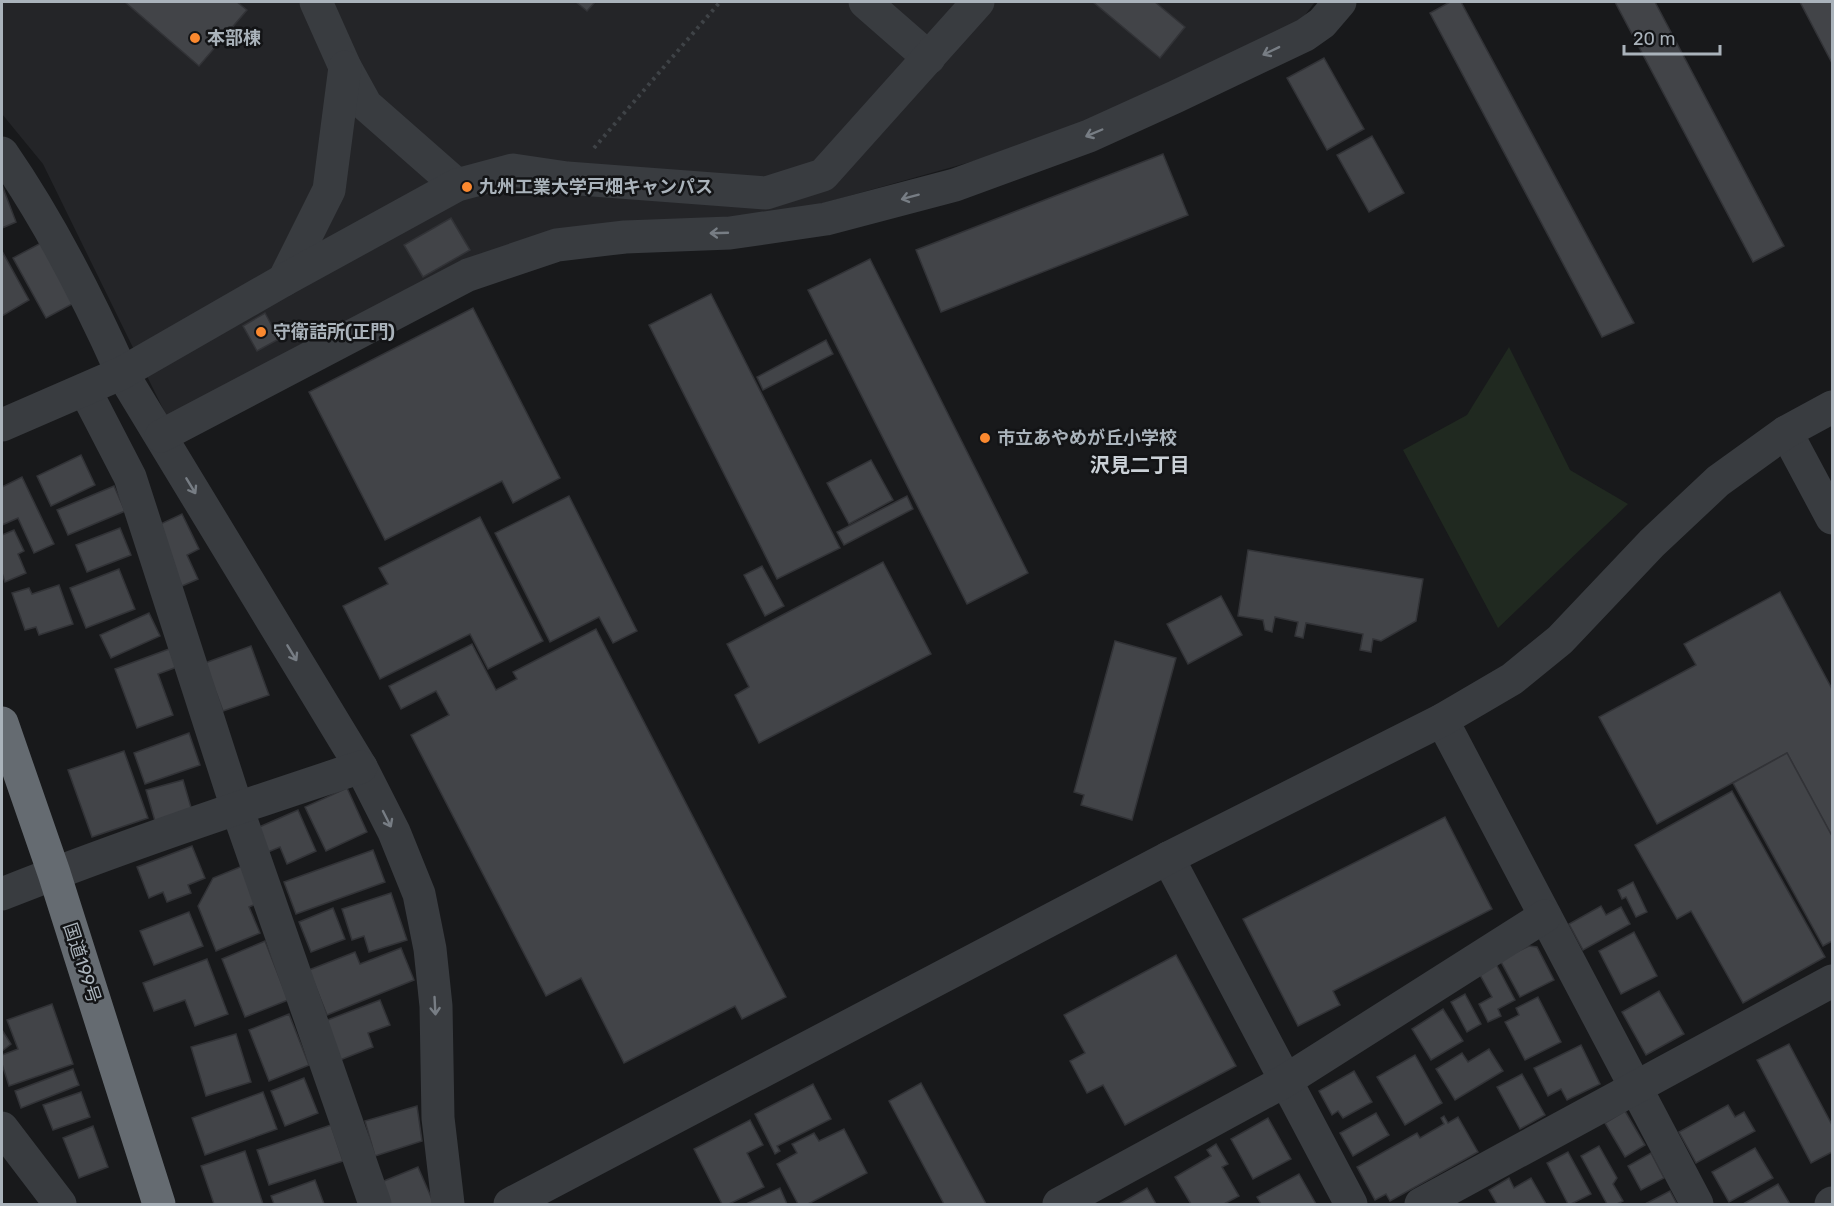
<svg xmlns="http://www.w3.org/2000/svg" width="1834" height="1206" viewBox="0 0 1834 1206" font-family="Rubik,'Noto Sans JP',sans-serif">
<rect width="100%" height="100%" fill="#18191b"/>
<polygon fill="#242528" points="2,2 1315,2 1299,23 1053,139 795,211 496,251 167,417 43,164 2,114"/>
<polygon fill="#202920" points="1509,347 1570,470 1628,504 1498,628 1403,450 1467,415"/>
<g fill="#424448" stroke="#323337" stroke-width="1.5">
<polygon points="125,2 237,2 247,10 199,66"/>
<polygon points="576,2 595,2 587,11"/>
<polygon points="1093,2 1155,2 1185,27 1160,58"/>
<polygon points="1450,2 1461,2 1634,323 1602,337 1430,13"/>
<polygon points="1615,2 1655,2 1784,246 1753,262"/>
<polygon points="1800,2 1832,2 1832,63"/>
<polygon points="1324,58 1364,129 1327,150 1287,78"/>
<polygon points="1372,136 1404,193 1369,212 1337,155"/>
<polygon points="1163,154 1188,215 941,312 916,250"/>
<polygon points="2,185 16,222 2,228"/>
<polygon points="451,218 470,250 423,277 404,245"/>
<polygon points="41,243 74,303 46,318 13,258"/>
<polygon points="2,251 29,300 2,316"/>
<polygon points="870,259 1028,573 967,604 808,290"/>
<polygon points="711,294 840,548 777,579 649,325"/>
<polygon points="473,308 560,478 513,503 502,481 385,540 309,392"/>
<polygon points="265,313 279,339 257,351 243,326"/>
<polygon points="826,340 833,354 763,390 757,377"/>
<polygon points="81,455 95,485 51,506 37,476"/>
<polygon points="871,460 893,500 849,524 827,483"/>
<polygon points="22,477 54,544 34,553 18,518 2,525 2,487"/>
<polygon points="114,486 125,511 68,535 57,510"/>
<polygon points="569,496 637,631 613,643 599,617 550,642 495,533"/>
<polygon points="907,496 913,509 844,545 837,532"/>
<polygon points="182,514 199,549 187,555 198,579 182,586 154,527"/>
<polygon points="480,517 543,641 488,669 470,634 380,679 343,606 388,584 379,568"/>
<polygon points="120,528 131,555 87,572 76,545"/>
<polygon points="14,530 24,551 18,554 26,573 5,582 2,573 2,535"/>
<polygon points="1248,550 1423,579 1416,621 1381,641 1373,639 1371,652 1360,650 1363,634 1306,623 1303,638 1295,636 1298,622 1275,617 1272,632 1265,630 1263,620 1238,616"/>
<polygon points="883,562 931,654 759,743 735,695 749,687 727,644"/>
<polygon points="762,566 784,606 765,616 744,575"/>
<polygon points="119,569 135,609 86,628 70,588"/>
<polygon points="59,585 73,624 39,635 36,627 25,630 12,593 29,588 32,594"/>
<polygon points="1780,592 1832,689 1832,836 1787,753 1657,824 1599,717 1696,665 1684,644"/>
<polygon points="1221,596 1242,635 1188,664 1167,624"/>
<polygon points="149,613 160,636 111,658 100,635"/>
<polygon points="596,629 786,997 742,1019 735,1006 624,1063 581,978 546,996 411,735 449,715 436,691 401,709 389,686 472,644 496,690 517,679 513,672"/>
<polygon points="1115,641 1176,658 1132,820 1081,805 1084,795 1074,792"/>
<polygon points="251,646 269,695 223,711 205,663"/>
<polygon points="169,649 177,667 158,674 173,715 137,728 115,669"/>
<polygon points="189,733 200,765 145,784 134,753"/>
<polygon points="124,751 148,818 92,837 68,770"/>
<polygon points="1787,753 1832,836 1832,941 1823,946 1733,783"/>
<polygon points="183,780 192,811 155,821 146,790"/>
<polygon points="347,788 367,832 326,851 305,807"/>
<polygon points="1732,791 1825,957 1743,1003 1691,911 1677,919 1635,845"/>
<polygon points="298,810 316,851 287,864 280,847 268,852 257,828"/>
<polygon points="1445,817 1492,909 1333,991 1340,1005 1298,1026 1243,919"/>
<polygon points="192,846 205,878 188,885 191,893 167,902 163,892 149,898 137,867"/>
<polygon points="373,850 385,882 296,914 284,882"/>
<polygon points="245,865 260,902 249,907 260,933 216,951 198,906 213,878"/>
<polygon points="1633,882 1647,912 1636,917 1626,897 1622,899 1618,890"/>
<polygon points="391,893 407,940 369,952 364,936 352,940 342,909"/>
<polygon points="1601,906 1606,915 1621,907 1630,924 1583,950 1569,924"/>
<polygon points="333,908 345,939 311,952 299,922"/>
<polygon points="189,912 203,946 154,965 140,931"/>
<polygon points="1634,932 1657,976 1621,994 1599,951"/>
<polygon points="265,941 288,1000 245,1017 222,959"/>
<polygon points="1529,946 1537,947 1554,980 1520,997 1500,960"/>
<polygon points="401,948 414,980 327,1015 309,970 355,952 360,964"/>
<polygon points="1176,955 1236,1066 1125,1125 1103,1085 1087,1093 1070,1061 1085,1053 1064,1015"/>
<polygon points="207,959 228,1014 195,1026 185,1000 154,1011 143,983"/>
<polygon points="1496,964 1515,1000 1498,1009 1501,1016 1488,1022 1479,1004 1492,997 1479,973"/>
<polygon points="1659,991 1684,1034 1646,1055 1622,1012"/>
<polygon points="1465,994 1481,1024 1467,1032 1451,1002"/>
<polygon points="1538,997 1561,1042 1525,1060 1505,1022 1519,1015 1516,1008"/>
<polygon points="380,1000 390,1025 368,1033 373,1047 340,1060 325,1021"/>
<polygon points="52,1004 73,1064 9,1086 2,1064 2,1055 18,1049 7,1020"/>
<polygon points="1443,1009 1463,1041 1431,1060 1412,1029"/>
<polygon points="289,1014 309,1065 269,1081 249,1030"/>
<polygon points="2,1030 11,1044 2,1051"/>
<polygon points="236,1034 251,1082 206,1096 191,1047"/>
<polygon points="1789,1044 1832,1125 1832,1152 1811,1163 1757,1060"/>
<polygon points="1581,1045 1600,1084 1567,1100 1561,1089 1548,1096 1534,1068"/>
<polygon points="1489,1049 1503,1071 1455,1100 1436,1069 1462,1053 1468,1062"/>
<polygon points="1415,1055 1442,1103 1405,1125 1377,1077"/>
<polygon points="73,1069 79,1085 21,1108 15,1091"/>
<polygon points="1354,1071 1372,1102 1343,1118 1338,1111 1332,1115 1319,1091"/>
<polygon points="1522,1074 1545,1115 1520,1129 1497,1087"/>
<polygon points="304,1078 318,1113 285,1126 271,1091"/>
<polygon points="921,1083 986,1204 944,1204 889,1101"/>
<polygon points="813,1084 831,1119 777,1146 780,1151 775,1154 755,1114"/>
<polygon points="81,1092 90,1117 53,1130 43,1105"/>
<polygon points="263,1092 277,1129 205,1155 192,1118"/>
<polygon points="1728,1105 1735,1117 1744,1112 1755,1131 1696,1163 1679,1132"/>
<polygon points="417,1106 422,1141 375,1156 365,1121"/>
<polygon points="1625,1111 1645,1145 1625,1157 1605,1123"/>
<polygon points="1376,1113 1389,1135 1353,1156 1340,1133"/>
<polygon points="1444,1116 1448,1123 1458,1117 1478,1152 1390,1201 1386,1194 1375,1200 1357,1167 1417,1133 1420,1138 1444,1124 1441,1118"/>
<polygon points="1268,1118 1291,1159 1253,1179 1231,1139"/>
<polygon points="750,1120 763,1145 747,1153 764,1187 729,1204 722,1204 694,1149"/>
<polygon points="331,1125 343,1161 269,1185 257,1150"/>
<polygon points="93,1126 108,1167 79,1178 63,1138"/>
<polygon points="844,1129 867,1173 808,1204 798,1204 777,1164 797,1153 792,1144 814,1133 819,1141"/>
<polygon points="1216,1144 1228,1164 1222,1167 1239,1196 1224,1204 1191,1204 1175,1177 1211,1156 1207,1150"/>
<polygon points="1599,1146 1617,1178 1613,1184 1623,1201 1617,1204 1607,1204 1581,1156"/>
<polygon points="1755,1148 1773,1178 1729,1202 1712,1172"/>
<polygon points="245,1151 263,1204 214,1204 201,1166"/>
<polygon points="1568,1152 1591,1194 1571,1204 1568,1204 1547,1163"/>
<polygon points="1651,1153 1664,1178 1641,1190 1628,1166"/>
<polygon points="418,1167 434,1204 388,1204 379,1183"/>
<polygon points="1299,1174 1316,1204 1261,1204 1257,1197"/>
<polygon points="1509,1178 1514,1188 1531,1178 1546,1204 1497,1204 1489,1190"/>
<polygon points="315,1180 324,1204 274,1204 271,1196"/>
<polygon points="1778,1184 1790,1204 1743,1204"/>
<polygon points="780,1188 787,1204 746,1204"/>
<polygon points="1147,1188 1156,1204 1119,1204"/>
<polygon points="1670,1191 1677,1204 1645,1204"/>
</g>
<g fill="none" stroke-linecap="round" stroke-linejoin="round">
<polyline stroke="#3f4347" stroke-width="4" stroke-dasharray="3 4.5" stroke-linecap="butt" points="594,148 720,2"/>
<g stroke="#393c40" stroke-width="33">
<polyline points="316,2 345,67 366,105 457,185"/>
<polyline points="865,2 929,58"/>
<path d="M2,153C49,221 88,297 122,373L361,767L394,832L419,894L430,949L436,1006L438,1118L448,1204"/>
<polyline points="284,280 329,190 345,67"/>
<polyline points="85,390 130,477 237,808 375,1204"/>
<polyline points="2,425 122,373 284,280 457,185 513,170 567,178 766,193 823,175 978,2"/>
<polyline points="1786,432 1832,518"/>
<polyline points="161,436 468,275 557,245 625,237 730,233 826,219 955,185 1089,136 1175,97 1305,35 1322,23 1340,2"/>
<polyline points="1442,720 1697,1204"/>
<polyline points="1168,858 1351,1204"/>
<path d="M2,894C120,847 240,807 361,767"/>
<polyline points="2,1128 60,1204"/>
<polyline points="510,1204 1168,858 1442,720 1512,679 1560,640 1652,543 1718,481 1786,432 1832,407"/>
<polyline points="1059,1204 1285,1081 1545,916"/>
<polyline points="1421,1204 1832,981"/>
<polyline points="1831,1204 1832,1203"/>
</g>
<polyline stroke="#656b71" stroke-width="33" points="2,723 54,873 159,1204"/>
</g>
<defs><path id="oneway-shaft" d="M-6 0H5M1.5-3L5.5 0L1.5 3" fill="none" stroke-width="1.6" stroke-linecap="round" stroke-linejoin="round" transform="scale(1.5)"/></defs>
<g stroke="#777d84">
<use href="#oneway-shaft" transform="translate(1271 51) rotate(154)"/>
<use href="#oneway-shaft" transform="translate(1094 133) rotate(157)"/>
<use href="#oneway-shaft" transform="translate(910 197) rotate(165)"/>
<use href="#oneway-shaft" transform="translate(719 233) rotate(178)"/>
<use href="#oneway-shaft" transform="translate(191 486) rotate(59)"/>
<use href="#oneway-shaft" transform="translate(292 653) rotate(59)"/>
<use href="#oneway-shaft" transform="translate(387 819) rotate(63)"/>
<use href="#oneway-shaft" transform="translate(435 1006) rotate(87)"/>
</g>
<g fill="#fb892f" stroke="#131416" stroke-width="2">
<circle cx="195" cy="38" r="6"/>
<circle cx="467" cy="187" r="6"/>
<circle cx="261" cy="332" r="6"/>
<circle cx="985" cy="438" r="6"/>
</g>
<g text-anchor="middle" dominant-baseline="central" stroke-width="5" stroke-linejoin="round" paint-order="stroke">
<g font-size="18" font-weight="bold" fill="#aab3bb" stroke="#131416" text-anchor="start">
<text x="207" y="38">本部棟</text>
<text x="479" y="187">九州工業大学戸畑キャンパス</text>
<text x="273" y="332">守衛詰所(正門)</text>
<text x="997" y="438">市立あやめが丘小学校</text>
</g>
<g font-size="18" fill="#aab3bb" stroke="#131416">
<text transform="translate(82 963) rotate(72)">国道199号</text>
</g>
<g font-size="20" font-weight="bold" fill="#cbd1d7" stroke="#131416">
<text x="1140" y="465">沢見二丁目</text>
</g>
</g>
<rect width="1834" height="1206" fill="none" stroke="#aab3bb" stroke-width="6"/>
<path d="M1624 45v9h96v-9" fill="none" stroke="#aab3bb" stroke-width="3"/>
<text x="1633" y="45" font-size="18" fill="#aab3bb" stroke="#131416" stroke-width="4.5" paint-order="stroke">20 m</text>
</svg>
